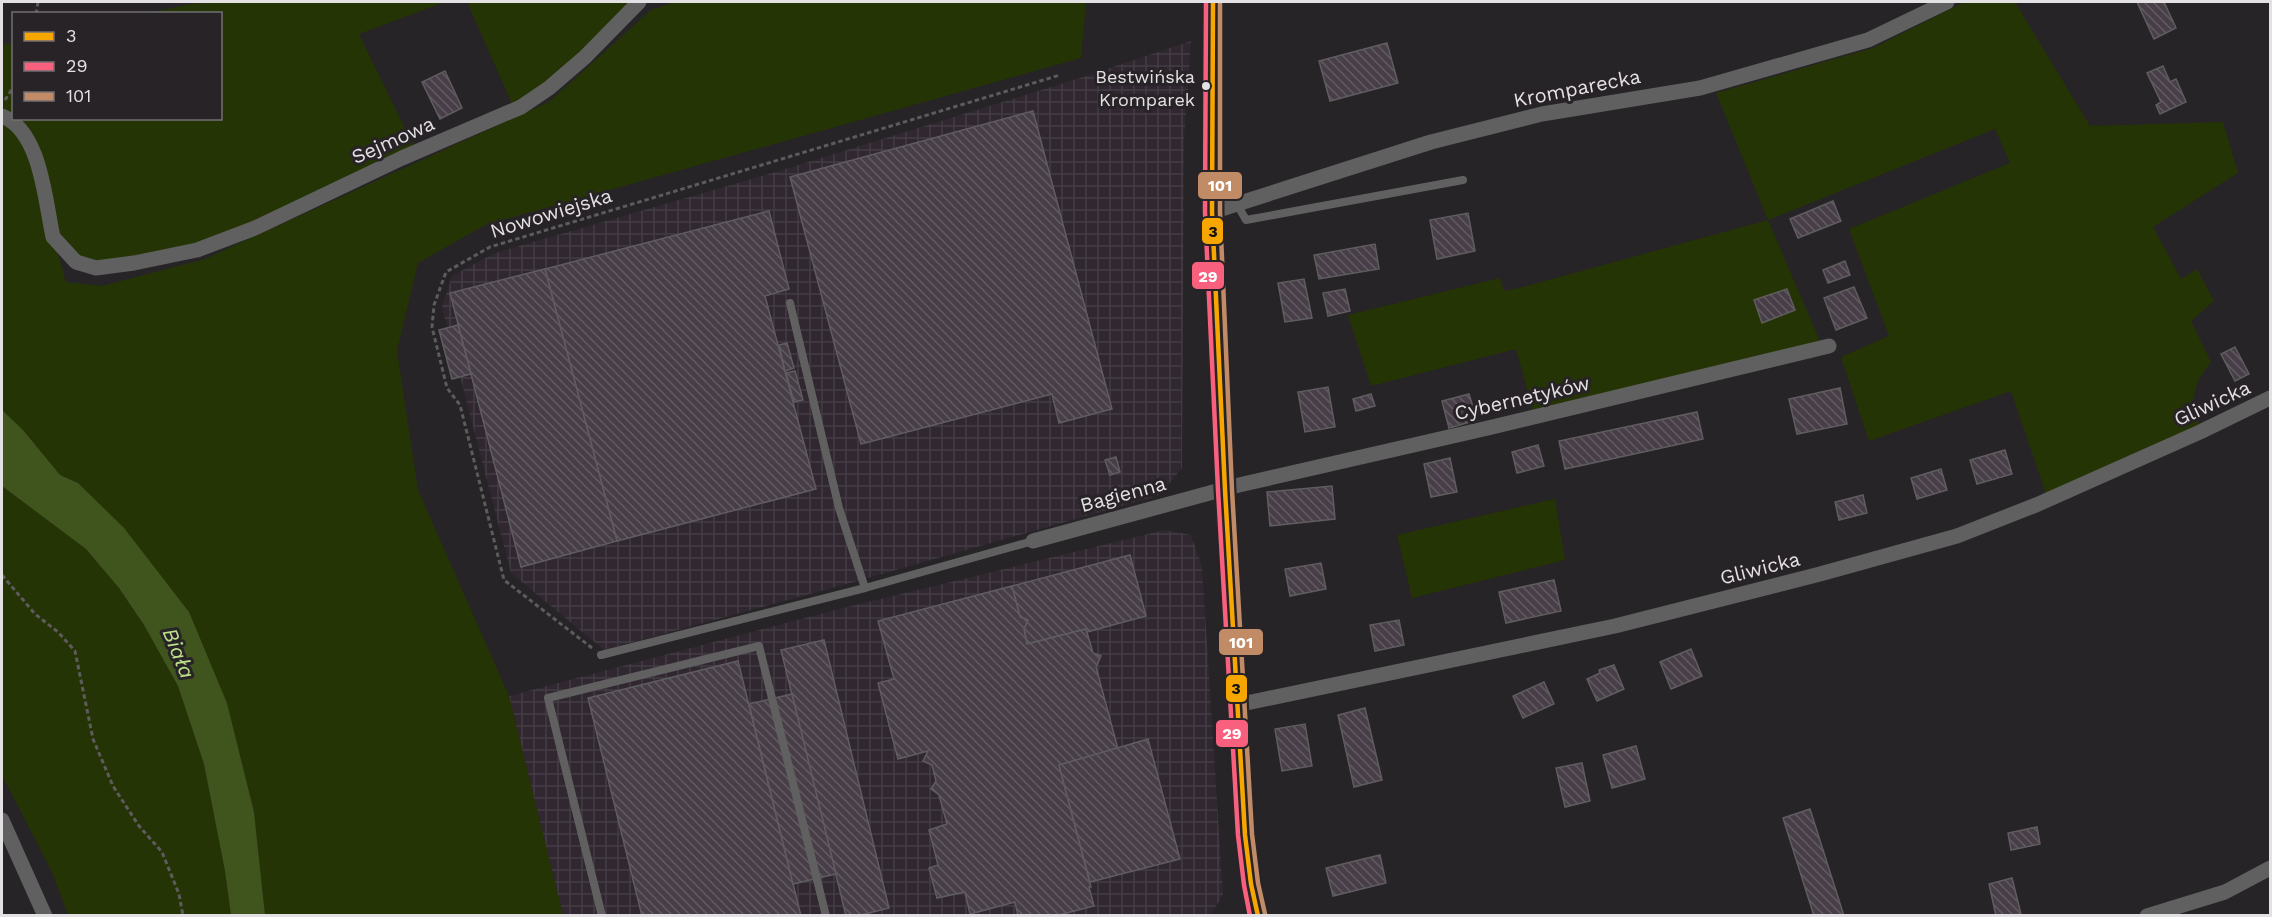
<svg xmlns="http://www.w3.org/2000/svg" width="2272" height="917" viewBox="0 0 2272 917" font-family="'Work Sans',sans-serif">
<defs>
<pattern id="industrial-grid" width="8" height="8" patternUnits="userSpaceOnUse" patternTransform="scale(1.5)"><rect width="8" height="8" fill="#302730"/><path d="M0 4h8M4 0v8" fill="none" stroke="#443c44"/></pattern>
<pattern id="building-back-hatch" width="6" height="6" patternUnits="userSpaceOnUse" patternTransform="scale(1.5)"><rect width="6" height="6" fill="#483e48"/><path d="M-1 5l2 2M0 0l6 6M5-1l2 2" fill="none" stroke="#625a62"/></pattern>
</defs>
<rect width="100%" height="100%" fill="#262426"/>
<g fill="url(#industrial-grid)">
<polygon points="1191,41 1184,140 1182,468 1160,495 854,582 604,650 511,573 442,307 452,276 495,253 769,174 1080,78"/>
<polygon points="1165,530 1191,535 1202,566 1223,896 1209,916 563,915 509,696 835,610"/>
</g>
<g fill="#253405">
<polygon points="201,2 445,2 359,34 414,147 261,220 209,240 104,263 79,257 61,240 35,143 29,128 20,119 220,118 220,14 147,13"/>
<polygon points="467,2 627,2 630,6 553,77 513,106"/>
<polygon points="675,2 1086,2 1081,58 485,225 418,263 397,351 418,490 509,696 563,915 265,915 254,812 227,703 189,612 78,483 60,475 23,430 2,410 2,122 14,129 27,146 66,282 102,286 205,259 549,102 651,10"/>
<polygon points="1965,2 2015,2 2090,126 2223,122 2238,173 2153,227 2181,279 2197,269 2214,301 2191,321 2211,362 2198,380 2191,408 2200,425 2046,494 2011,391 1869,441 1841,357 1889,336 1849,229 2010,163 1995,129 1768,220 1820,341 1533,411 1516,349 1371,386 1348,315 1500,278 1504,291 1519,288 1768,220 1716,93 1873,48"/>
<polygon points="13,43 13,114 2,111 2,45"/>
<polygon points="2,486 86,549 119,588 144,625 178,686 204,764 225,871 231,915 68,915 52,872 2,775"/>
<polygon points="1555,499 1565,560 1412,598 1397,535"/>
</g>
<polygon fill="#40551e" points="2,410 23,430 60,475 78,483 124,528 189,612 227,703 254,812 265,915 231,915 225,871 204,764 178,686 144,625 119,588 86,549 2,486"/>
<g fill="url(#building-back-hatch)" stroke="#5f5d5f" stroke-width="1.5">
<polygon points="2137,2 2164,2 2176,28 2154,39"/>
<polygon points="1387,43 1398,83 1330,101 1319,61"/>
<polygon points="2163,66 2170,82 2176,79 2186,102 2160,114 2156,105 2161,102 2147,73"/>
<polygon points="445,71 462,108 440,119 422,82"/>
<polygon points="1033,111 1112,409 1059,423 1052,394 861,444 790,177"/>
<polygon points="1833,201 1841,221 1798,238 1790,219"/>
<polygon points="769,211 789,289 765,296 816,489 617,541 545,269"/>
<polygon points="1468,213 1475,251 1437,259 1430,220"/>
<polygon points="1375,244 1379,269 1319,279 1314,255"/>
<polygon points="1845,261 1850,275 1828,283 1823,270"/>
<polygon points="545,269 617,541 521,567 450,293"/>
<polygon points="1304,279 1312,318 1285,322 1278,283"/>
<polygon points="1854,287 1867,318 1836,330 1824,298"/>
<polygon points="1345,289 1350,311 1328,316 1323,293"/>
<polygon points="1787,289 1795,310 1762,323 1754,300"/>
<polygon points="458,325 471,374 452,379 439,330"/>
<polygon points="787,343 794,368 785,371 779,345"/>
<polygon points="2235,347 2249,374 2235,381 2221,354"/>
<polygon points="795,371 803,400 794,402 786,373"/>
<polygon points="1328,387 1335,427 1305,432 1298,392"/>
<polygon points="1840,388 1847,424 1797,434 1789,399"/>
<polygon points="1371,394 1375,406 1356,411 1353,399"/>
<polygon points="1469,394 1477,420 1449,428 1442,401"/>
<polygon points="1697,412 1703,439 1565,469 1559,441"/>
<polygon points="1538,445 1544,466 1517,473 1512,452"/>
<polygon points="2005,450 2012,474 1977,484 1970,460"/>
<polygon points="1116,457 1120,472 1110,475 1105,460"/>
<polygon points="1450,458 1457,492 1431,497 1424,464"/>
<polygon points="1941,469 1947,490 1917,499 1911,478"/>
<polygon points="1332,486 1335,519 1270,526 1267,492"/>
<polygon points="1863,495 1867,513 1839,520 1835,502"/>
<polygon points="1130,555 1146,616 1087,632 1086,629 1027,644 1024,629 1028,620 1020,617 1012,586"/>
<polygon points="1321,563 1326,589 1290,596 1285,569"/>
<polygon points="1554,580 1561,611 1506,623 1499,592"/>
<polygon points="1012,586 1020,617 1028,620 1024,629 1027,644 1086,629 1093,653 1101,656 1096,667 1118,749 1059,765 1091,887 1089,887 1094,906 1055,916 1018,916 1015,902 970,914 965,892 937,898 929,868 938,865 929,830 947,824 939,795 931,789 936,781 932,765 923,761 928,751 898,759 878,683 894,679 878,621"/>
<polygon points="1399,620 1404,645 1375,651 1370,625"/>
<polygon points="824,640 889,908 857,916 846,916 781,650"/>
<polygon points="1691,649 1702,676 1671,689 1660,662"/>
<polygon points="738,661 801,916 642,916 588,698"/>
<polygon points="1614,665 1624,689 1597,701 1587,679 1600,673 1599,670"/>
<polygon points="1544,682 1554,704 1523,718 1513,696"/>
<polygon points="792,694 836,874 793,884 749,704"/>
<polygon points="1365,708 1382,780 1354,787 1338,715"/>
<polygon points="1305,724 1312,766 1282,771 1275,729"/>
<polygon points="1148,739 1180,859 1090,882 1059,765"/>
<polygon points="1636,746 1645,779 1612,788 1603,755"/>
<polygon points="1582,763 1590,801 1565,807 1556,768"/>
<polygon points="1810,809 1844,916 1814,916 1783,818"/>
<polygon points="2037,827 2040,844 2011,850 2008,833"/>
<polygon points="1380,855 1386,883 1333,896 1326,868"/>
<polygon points="2012,878 2021,914 1996,916 1989,884"/>
</g>
<g fill="none" stroke-linecap="round" stroke-linejoin="round">
<g stroke="#5d5b5d" stroke-width="3" stroke-dasharray="4.5 3" stroke-linecap="butt">
<polyline points="36,14 38,2"/>
<polyline points="5,100 14,86"/>
<polyline points="2,575 35,614 58,632 75,651 93,739 113,786 139,826 162,852 179,894 183,916"/>
<polyline points="592,648 504,580 460,405 447,388 432,327 434,305 446,272 490,247 1060,75"/>
</g>
<g stroke="#606060" stroke-width="8">
<polyline points="1237,204 1246,220 1463,180"/>
<polyline points="790,303 839,508 865,588"/>
<polyline points="601,655 865,588 1033,541"/>
<polyline points="602,916 548,698 759,646 826,916"/>
</g>
<g stroke="#606060" stroke-width="15">
<path d="M2,116C41,131 45,201 53,237L76,262L96,268L134,263L197,250L255,228L402,158L521,107L549,88L585,57L639,2"/>
<polyline points="1212,212 1431,142 1542,114 1700,88 1868,40 1947,2"/>
<polyline points="1033,541 1239,485 1488,428 1829,346"/>
<polyline points="1237,705 1615,626 1820,574 1957,536 2036,505 2200,432 2270,398"/>
<polyline points="2,820 45,916"/>
<polyline points="2147,916 2225,892 2270,868"/>
</g>
<polyline stroke="#606060" stroke-width="20" points="1213,2 1212,212 1225,490 1245,835 1251,884 1258,916"/>
<defs>
<polyline id="bus-1" points="1213,2 1212,212 1225,490 1245,835 1251,884 1258,916"/>
<polyline id="bus-2" points="1206,2 1205,212 1218,490 1238,835 1244,885 1250,916"/>
<polyline id="bus-3" points="1220,2 1220,212 1232,490 1252,834 1258,883 1265,914"/>
</defs>
<use href="#bus-1" stroke="#272327" stroke-width="9"/>
<use href="#bus-2" stroke="#272327" stroke-width="9"/>
<use href="#bus-3" stroke="#272327" stroke-width="9"/>
<use href="#bus-1" stroke="#f7a600" stroke-width="4.5"/>
<use href="#bus-2" stroke="#f8607d" stroke-width="4.5"/>
<use href="#bus-3" stroke="#c18c65" stroke-width="4.5"/>
</g>
<circle fill="#e4e1e4" stroke="#272327" stroke-width="2" cx="1206" cy="86" r="5"/>
<g text-anchor="middle" dominant-baseline="central" stroke-width="6" stroke-linejoin="round" paint-order="stroke">
<g font-size="18" fill="#e4e1e4" stroke="#272327" text-anchor="end">
<text x="1195" y="76">Bestwińska<tspan x="1195" dy="23">Kromparek</tspan></text>
</g>
<g font-size="20" fill="#e4e1e4" stroke="#272327">
<text transform="translate(1577 88) rotate(-11)">Kromparecka</text>
<text transform="translate(393 140) rotate(-24)">Sejmowa</text>
<text transform="translate(551 213) rotate(-17)">Nowowiejska</text>
<text transform="translate(1522 398) rotate(-13)">Cybernetyków</text>
<text transform="translate(2212 403) rotate(-25)">Gliwicka</text>
<text transform="translate(1123 494) rotate(-15)">Bagienna</text>
<text transform="translate(1760 568) rotate(-14)">Gliwicka</text>
</g>
<g font-size="21" font-style="italic" fill="#bbe088" stroke="#272327">
<text transform="translate(179 653) rotate(68)">Biała</text>
</g>
</g>
<g stroke="#272327" stroke-width="2">
<rect x="1197" y="171" width="46" height="29" rx="6" fill="#c18c65"/>
<rect x="1201" y="217" width="23" height="28" rx="6" fill="#f7a600"/>
<rect x="1191" y="261" width="34" height="29" rx="6" fill="#f8607d"/>
<rect x="1218" y="628" width="46" height="28" rx="6" fill="#c18c65"/>
<rect x="1225" y="674" width="23" height="29" rx="6" fill="#f7a600"/>
<rect x="1215" y="719" width="34" height="29" rx="6" fill="#f8607d"/>
</g>
<g font-size="16" text-anchor="middle" font-weight="bold" fill="#fff">
<text x="1220" y="191">101</text>
<text x="1208" y="282">29</text>
<text x="1241" y="648">101</text>
<text x="1232" y="739">29</text>
</g>
<g font-size="16" text-anchor="middle" font-weight="bold" fill="#111">
<text x="1213" y="237">3</text>
<text x="1236" y="694">3</text>
</g>
<rect width="2272" height="917" fill="none" stroke="#e4e1e4" stroke-width="6"/>
<rect x="12" y="12" width="210" height="108" fill="#272327" stroke="#736f73" stroke-width="1.5"/>
<rect x="24" y="32" width="30" height="9" fill="#f7a600" stroke="#736f73" stroke-width="1.5"/>
<text x="66" y="42" font-size="18" fill="#e4e1e4">3</text>
<rect x="24" y="62" width="30" height="9" fill="#f8607d" stroke="#736f73" stroke-width="1.5"/>
<text x="66" y="72" font-size="18" fill="#e4e1e4">29</text>
<rect x="24" y="92" width="30" height="9" fill="#c18c65" stroke="#736f73" stroke-width="1.5"/>
<text x="66" y="102" font-size="18" fill="#e4e1e4">101</text>
</svg>
